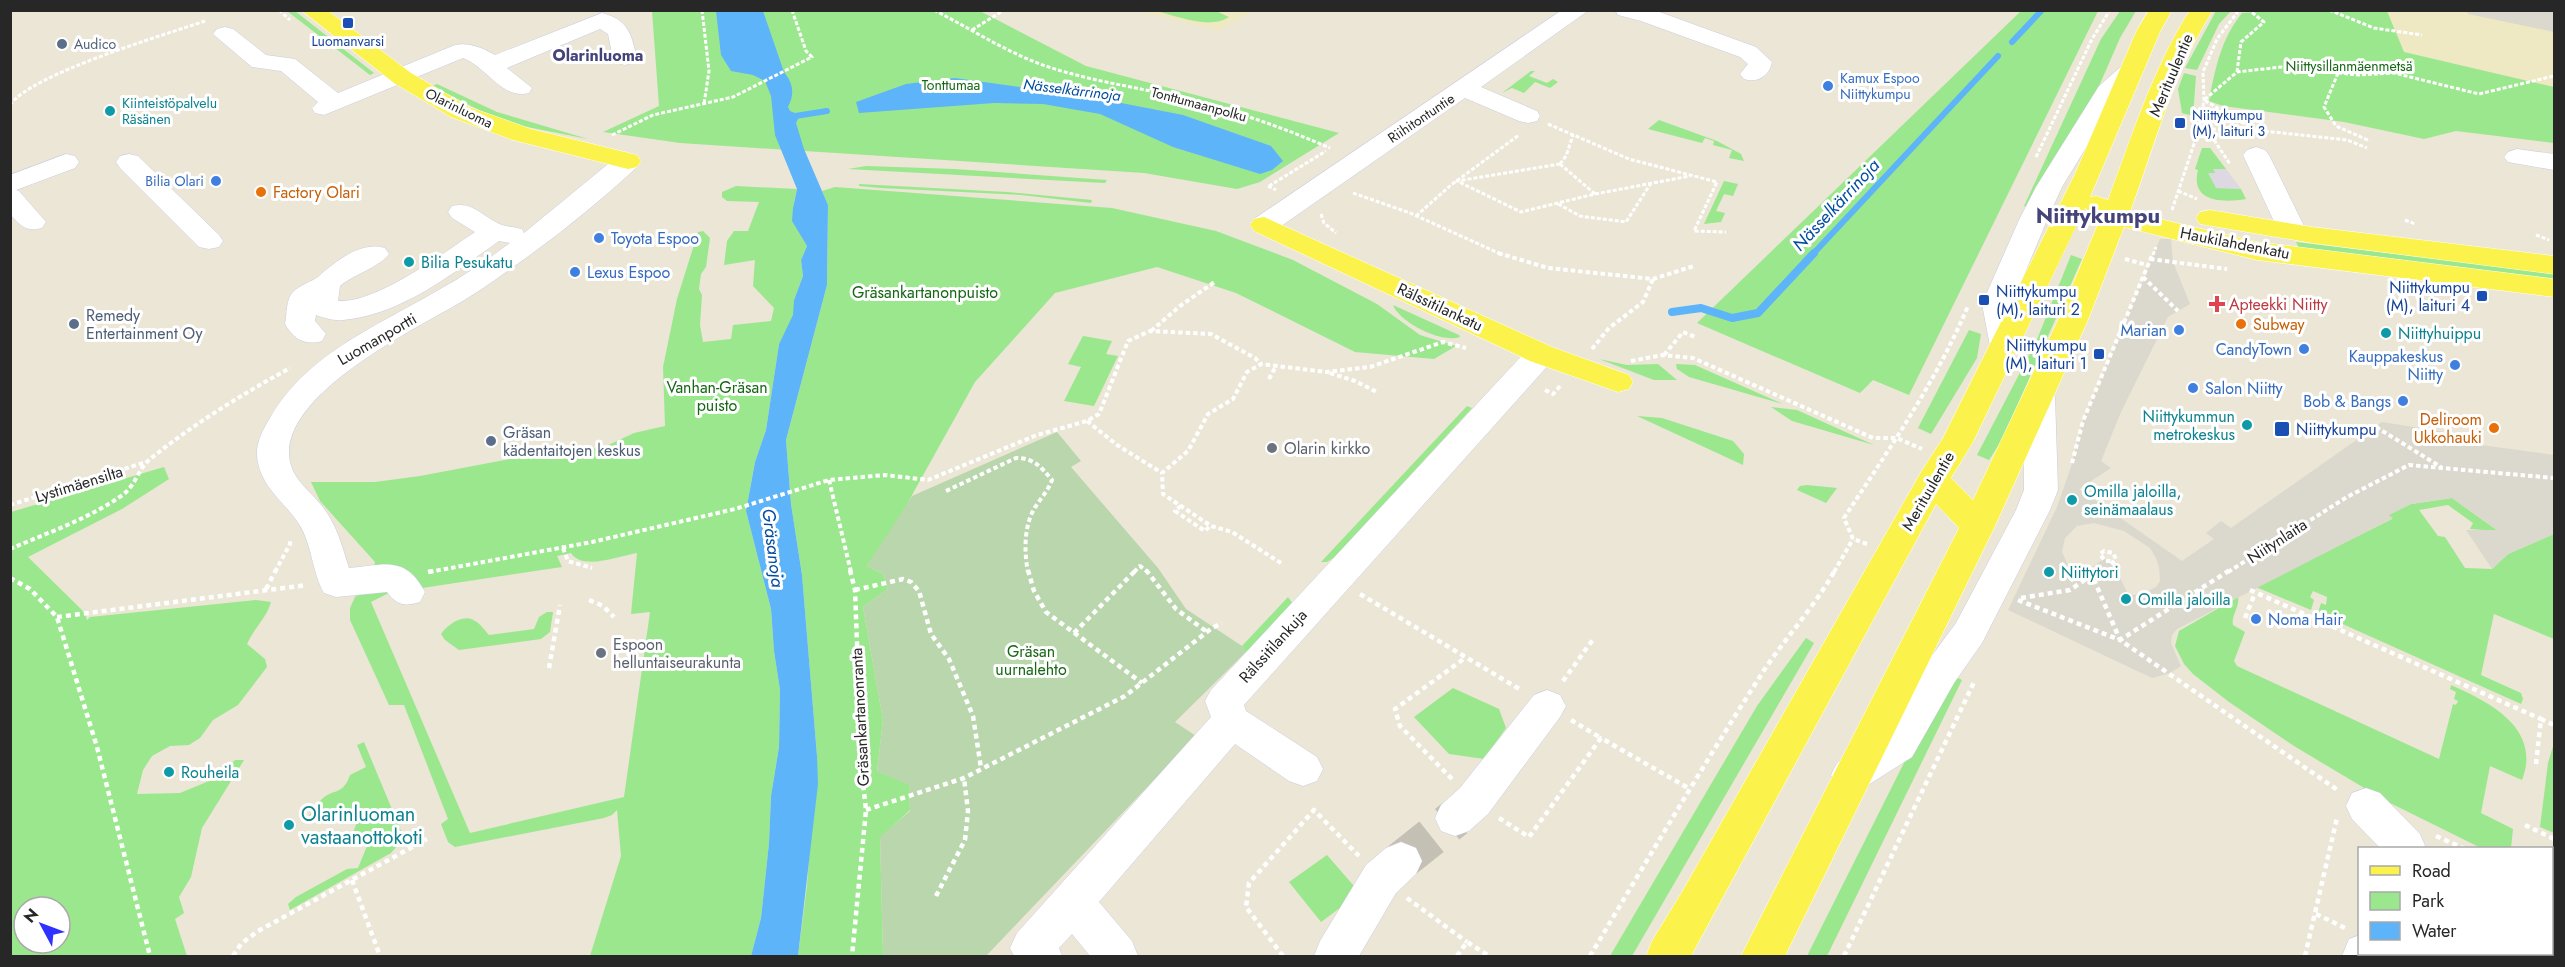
<svg xmlns="http://www.w3.org/2000/svg" width="2565" height="967" viewBox="0 0 2565 967" font-family="Jost,sans-serif">
<rect width="100%" height="100%" fill="#ebe6d6"/>
<polygon fill="#ddd8e2" points="2212,169 2226,169 2241,189 2216,188 2207,173"/>
<g fill="#efe9c3">
<polygon points="1136,11 1253,11 1219,31"/>
<polygon points="2387,11 2554,11 2554,87 2404,52"/>
</g>
<g fill="#9be78d" fill-rule="evenodd">
<polygon points="978,10 1086,66 1339,133 1260,182 1237,189 1144,173 680,143 603,132 659,106 652,11"/>
<polygon points="287,11 295,11 374,73 370,75"/>
<path d="M1156,11H1216L1229,17C1209,30 1178,16 1156,11Z"/>
<polygon points="2021,11 2098,11 1909,395 1873,380 1860,393 1697,323"/>
<polygon points="2120,11 2136,11 2120,38 2096,93 2033,209 2024,206 2101,39"/>
<polygon points="2216,11 2231,11 2219,24 2197,70 2185,68"/>
<path d="M2271,11H2387L2404,52L2554,87V143L2456,131L2424,139L2344,122L2223,106L2209,101C2215,69 2221,39 2242,13Z"/>
<polygon points="1531,71 1535,71 1529,76 1547,83 1553,79 1558,82 1550,88 1535,82 1524,93 1512,88 1502,93"/>
<polygon points="2184,73 2196,76 2193,116 2182,113 2178,89"/>
<polygon points="437,84 497,112 588,139 517,125 483,112 432,86"/>
<polygon points="1659,120 1717,141 1741,154 1744,161 1729,158 1732,150 1713,145 1714,141 1705,138 1702,143 1648,129"/>
<path d="M2202,148H2210L2226,169H2213L2215,173H2208L2216,188L2241,189L2246,199C2222,203 2190,202 2198,170L2195,169Z"/>
<polygon points="866,166 955,169 1107,180 1105,183 848,169"/>
<polygon points="1724,181 1738,184 1733,196 1724,194 1716,211 1725,213 1721,222 1704,224"/>
<polygon points="859,184 1007,192 1092,200 1091,203 1021,195 881,188 859,186"/>
<path d="M736,186L797,189C790,217 793,222 807,246L801,260L803,276L794,300V315L779,344L766,430L755,462L746,511L771,609L774,651L780,690L779,747L771,796L769,843L761,918L751,956H590L621,856L617,810L612,815L604,818L455,847L448,842L441,824L448,819L404,705H389L350,620V608L355,597L368,588L375,562L320,501L311,482H375L420,476L557,450L602,448L634,433L665,426L663,367L677,299L698,232L703,231L710,238L706,267L701,274L699,289L702,295L700,325L703,342L731,339L733,325L771,321L774,308L753,286L755,260L724,265L727,241L734,231H748L759,202L727,201L722,197V192ZM571,553C582,571 619,556 637,553L631,614L650,612L624,797L470,833L371,602L389,593L562,567L557,556Z"/>
<polygon points="835,187 1112,208 1216,231 1293,260 1377,304 1420,335 1456,346 1434,359 1355,352 1236,293 1157,267 1055,293 975,382 897,522 867,566 883,574 888,589 863,607 883,720 877,771 909,784 910,810 880,838 883,956 798,956 807,885 817,756 802,575 791,504 786,440 827,285 828,205 822,191"/>
<polygon points="2296,242 2554,273 2554,279 2299,248"/>
<polygon points="2071,255 2082,259 2002,440 1989,460 1977,455 2036,342"/>
<path d="M1393,305L1459,335L1460,337C1442,344 1399,322 1393,305Z"/>
<polygon points="1969,330 1981,334 1977,358 1931,434 1918,428"/>
<polygon points="1083,336 1112,341 1106,354 1118,356 1094,406 1064,401 1081,367 1068,364"/>
<polygon points="1599,359 1627,365 1658,364 1677,380 1654,380"/>
<polygon points="1676,364 1695,365 1783,404 1689,377 1677,369"/>
<polygon points="1467,406 1472,408 1335,557 1327,562 1321,562"/>
<polygon points="1771,407 1797,410 1874,445 1792,421"/>
<polygon points="1637,416 1662,418 1733,441 1744,454 1743,465"/>
<path d="M164,467L169,479L122,509L28,557L85,613L87,620L90,617L256,600L271,602C266,619 254,628 247,644L265,659L267,667L238,705L213,720L200,738L189,745L170,746L152,756L143,770L137,794L180,793L214,779L235,760H244L202,828L191,877L179,897L184,913L175,919L187,956H11V512ZM24,907H60V943H24Z"/>
<polygon points="1807,485 1837,488 1826,503 1797,490 1800,486"/>
<polygon points="2452,498 2498,531 2470,529 2473,523 2448,505 2419,510 2438,536 2445,537 2465,568 2492,569 2508,554 2554,534 2554,639 2494,614 2481,675 2521,693 2523,699 2521,704 2318,613 2321,603 2326,605 2327,597 2313,591 2310,597 2314,600 2311,610 2256,587 2392,519 2388,515 2411,504"/>
<polygon points="1288,597 1293,604 1245,653 1242,646"/>
<path d="M2238,597C2240,607 2231,615 2233,625L2245,632L2234,661L2237,666L2439,759L2453,704L2456,705L2458,701L2454,699L2456,692L2450,689L2451,685C2489,702 2542,728 2522,780L2490,766L2481,813L2513,829L2511,848H2481L2386,801L2294,746L2229,702L2193,674L2184,664L2175,646L2179,631Z"/>
<path d="M547,612H553L550,632L541,639L459,650L445,640L441,634C447,625 464,613 475,621C481,624 485,631 489,635L534,629L539,617Z"/>
<polygon points="1806,638 1814,643 1632,956 1610,956 1757,706"/>
<polygon points="1954,676 1962,680 1827,956 1807,956 1923,725"/>
<polygon points="1453,688 1499,709 1506,728 1484,759 1449,754 1414,717"/>
<path d="M364,742L404,838L391,853L290,910L288,904L296,897L347,869L358,868L372,834L352,835L361,812L309,816C312,811 316,804 321,800C333,788 343,796 350,775L366,767L357,745Z"/>
<polygon points="2554,743 2554,833 2540,827 2548,763"/>
<polygon points="1327,855 1360,893 1321,922 1289,882"/>
</g>
<polygon fill="#b9d6ac" points="1057,432 1081,461 1071,467 1158,568 1186,609 1242,646 1245,653 1175,722 1196,736 986,956 883,956 880,837 910,811 909,785 877,771 883,720 863,607 888,589 883,574 867,566 912,496"/>
<g fill="#dbd8cd" fill-rule="evenodd">
<polygon points="2467,11 2554,11 2554,32 2468,14"/>
<path d="M2160,239H2171L2173,262L2190,304L2168,317L2121,412L2101,461L2111,468L2079,489L2182,561L2214,539L2206,533L2221,521L2231,528L2382,422L2470,436L2474,444L2554,455V534L2508,554L2492,569L2466,530H2497L2452,498L2411,504L2389,515L2393,518L2177,629L2172,635L2171,643L2181,666L2170,673L2152,678L2008,610L2057,507L2071,467L2083,421ZM2094,523L2124,531L2150,548L2156,558L2159,567L2160,581L2156,587L2144,593L2129,596L2116,570L2105,558L2076,578L2072,574L2062,552L2065,538L2077,526Z"/>
</g>
<g fill="#5eb4f8">
<path d="M716,11H763L784,72C793,83 795,94 788,107L790,111L800,115L796,123L804,149L828,205L827,285L786,440L791,504L802,575L817,756L818,784L798,956H751L761,918L769,843L771,796L779,747L780,690L774,651L771,609L746,511L755,462L766,430L779,344L793,315L794,300L803,276L801,260L807,246L792,221L793,208L797,189L775,135L771,96L765,81L753,75L731,71L721,55Z"/>
<polygon points="955,78 1085,96 1183,115 1271,146 1283,161 1272,170 1260,174 1173,147 1100,114 1043,104 994,103 859,113 856,102 906,84"/>
</g>
<g fill="none" stroke-linecap="round" stroke-linejoin="round">
<g stroke="#5eb4f8" stroke-width="6">
<polyline points="2012,42 2042,10"/>
<polyline points="789,117 827,111"/>
<polyline points="1812,255 1998,56"/>
</g>
<polyline stroke="#5eb4f8" stroke-width="8" points="1672,312 1701,308 1732,318 1758,313 1814,253"/>
<polyline stroke="#c4c0b3" stroke-width="39" stroke-dasharray="39 20" stroke-linecap="butt" points="1401,861 1455,818"/>
<defs>
<g id="minor">
<polygon points="1562,10 1589,10 1481,87 1537,111 1540,116 1537,121 1528,123 1519,121 1465,98 1274,231 1264,233 1254,231 1250,225 1254,219"/>
<path d="M1615,10H1654L1756,47L1772,62C1769,77 1757,83 1744,79L1740,74L1748,64L1740,57L1641,21L1618,15Z"/>
<path d="M602,13C629,20 631,34 637,58L633,63L625,65L617,63L613,58L608,34L600,29L507,68L532,88L529,93C502,100 487,67 463,58L324,115L315,113L312,108L318,102L281,71L252,67L213,34L217,29L225,27L233,29L266,55L295,59L338,93L455,45C469,42 483,48 495,55Z"/>
<polygon points="2132,62 2140,64 2144,69 2118,95 2062,187 2047,220 2012,304 2020,346 2016,353 2005,356 1994,353 1990,346 1982,304 2019,220 2036,187 2099,86 2124,64"/>
<polygon points="2256,147 2265,150 2269,155 2307,232 2303,238 2293,240 2283,238 2279,232 2243,155 2247,150"/>
<polygon points="2517,149 2554,154 2554,170 2508,162 2504,157 2508,152"/>
<path d="M628,153L637,155L641,161L637,167C596,205 552,240 506,272C491,283 476,293 461,302C415,329 287,391 289,454C290,481 314,492 327,513C338,530 343,549 349,568C385,565 405,555 425,592L420,602C404,607 397,605 387,592L336,597L324,593C312,572 312,544 299,524C284,501 260,487 257,456C256,443 263,429 270,418C308,352 380,325 442,288C466,275 488,259 510,243L499,241C453,273 401,315 343,320C335,321 324,318 316,315L315,321L326,334L322,341C304,346 294,339 285,324C287,314 286,299 293,292C300,285 311,282 318,277C335,262 360,241 385,248L389,254C380,267 354,274 340,286L338,301C375,304 444,253 475,232L452,218L448,212L452,206C474,201 483,218 502,225C508,227 516,227 522,229L524,233L619,155Z"/>
<path d="M66,154L75,156L79,162L75,168L16,190L19,191L46,222L42,228C26,232 21,226 10,214V175Z"/>
<polygon points="129,154 138,156 219,235 223,241 219,247 209,249 199,247 120,168 116,162 120,156"/>
<polygon points="1541,344 1552,347 1556,354 1552,361 1244,705 1246,711 1317,757 1323,769 1317,781 1303,786 1289,781 1235,744 1099,902 1132,941 1138,956 1090,956 1072,934 1059,948 1062,956 1014,956 1010,948 1017,933 1211,717 1205,701 1211,690 1530,347"/>
<polygon points="2039,386 2050,389 2055,397 2058,490 2050,510 1982,643 1954,683 1912,757 1865,787 1851,792 1837,787 1831,775 1837,763 1884,733 1928,661 1956,623 2016,510 2024,490 2023,397 2028,389"/>
<polygon points="1547,690 1560,695 1566,706 1560,717 1488,814 1469,831 1455,836 1441,831 1435,818 1441,805 1460,788 1534,695"/>
<polygon points="2366,788 2380,793 2420,834 2426,848 2380,848 2352,819 2346,806 2352,793"/>
<polygon points="1401,842 1416,848 1422,861 1416,874 1396,893 1359,956 1314,956 1320,941 1366,865 1386,848"/>
<polygon points="2552,891 2554,892 2554,933 2552,932"/>
<polygon points="2360,935 2360,954 2385,954 2385,956 2342,956 2349,939"/>
</g>
<g id="major">
<polygon points="301,10 327,10 411,73 469,107 531,129 637,155 641,161 637,167 628,169 513,140 451,117 394,83"/>
<path d="M2149,10H2172L2160,32L2090,197L2096,196L2108,200C2132,136 2153,68 2190,10H2213C2174,71 2155,144 2130,212L2257,242L2554,279V297L2257,260L2124,227L2088,320L1995,526L1785,956H1741L1959,528L1936,504L1691,956H1646L1652,941L1682,892L1921,472L1943,438L2075,174L2136,32ZM2085,208L2100,219L2058,320L1973,500L1951,478L1973,442Z"/>
<polygon points="2210,210 2312,227 2554,256 2554,274 2312,243 2200,224 2196,218 2200,212"/>
<polygon points="1264,217 1552,347 1629,375 1633,382 1629,389 1618,392 1530,361 1254,231 1250,225 1254,219"/>
</g>
</defs>
<use href="#minor" stroke="#cbcce2" stroke-width="1"/>
<use href="#major" stroke="#fff" stroke-width="1"/>
<g stroke="#fff" stroke-width="3" stroke-dasharray="4 2" stroke-linecap="butt">
<polyline points="279,10 290,20"/>
<polyline points="702,10 709,71 704,104"/>
<path d="M934,10C969,28 1003,50 1040,64C1087,81 1138,87 1187,99C1236,111 1284,128 1330,148"/>
<polyline points="2329,10 2374,28 2422,35"/>
<polyline points="972,30 1004,10"/>
<polyline points="2237,72 2241,42 2264,22 2249,10"/>
<polyline points="2338,73 2324,107 2336,126 2370,141"/>
<path d="M10,105C31,74 164,35 205,21"/>
<polyline points="1548,124 1629,159 1717,182 1694,231 1726,232"/>
<polyline points="2200,129 2252,130"/>
<polyline points="2199,130 2214,140 2230,164"/>
<polyline points="2255,130 2204,100 2237,72 2281,67 2358,75 2394,73 2479,94 2554,76"/>
<polyline points="2256,132 2255,130 2347,140 2367,148"/>
<polyline points="612,135 653,115 733,97 812,57 806,51 792,10"/>
<polyline points="2036,157 2092,39 2110,10"/>
<polyline points="1560,164 1566,156 1573,135"/>
<polygon points="1560,164 1595,194 1521,212 1457,181"/>
<polyline points="1268,186 1276,190"/>
<polyline points="1269,186 1326,151"/>
<polyline points="2178,191 2197,199"/>
<polyline points="1353,193 1410,213 1503,255"/>
<polyline points="1595,194 1690,176"/>
<polyline points="1558,204 1580,216 1626,222 1651,183"/>
<polyline points="2172,210 2199,129 2204,100 2203,72 2217,39 2239,10"/>
<polyline points="1321,214 1324,223 1336,233"/>
<polyline points="1416,216 1451,185 1519,135"/>
<polyline points="2405,220 2415,224"/>
<polyline points="2536,235 2549,240"/>
<polyline points="2153,255 2156,247"/>
</g>
<g stroke="#fff" stroke-width="4" stroke-dasharray="4.5 3" stroke-linecap="butt">
<polyline points="1498,253 1548,268 1653,279 1694,266"/>
<polyline points="2125,259 2147,265"/>
<polyline points="2150,259 2227,269"/>
<polyline points="2143,277 2178,311"/>
<polyline points="1151,331 1180,306 1216,281"/>
<polyline points="1592,349 1609,328 1643,302 1653,279"/>
<polyline points="1664,355 1683,332 1695,337"/>
<polyline points="1631,361 1663,355 1693,358 1873,438 1897,438 1922,449"/>
<polyline points="1330,373 1355,381 1377,392"/>
<polyline points="1269,379 1276,366"/>
<polyline points="1545,390 1553,394 1560,386"/>
<polyline points="1087,421 1117,445 1162,473"/>
<polyline points="2376,427 2441,467"/>
<polyline points="2072,463 2083,421 2153,253"/>
<polyline points="829,480 851,572"/>
<path d="M946,491L1016,458C1034,458 1041,467 1052,480C1048,491 1040,499 1034,509C1024,527 1024,552 1028,572"/>
<polyline points="10,505 146,462"/>
<polyline points="1181,506 1175,511 1205,531 1210,526"/>
<path d="M1867,544L1853,539L1844,518C1889,449 1936,382 1968,306"/>
<polyline points="563,548 568,561 592,568"/>
<path d="M10,549C47,533 88,519 121,496C136,486 138,469 149,460C192,425 241,395 290,368"/>
<polyline points="1281,563 1232,532 1211,526 1163,494 1162,473 1188,451 1208,414 1233,399 1247,372 1261,364 1326,372 1370,367 1443,342 1466,348"/>
<polyline points="2111,564 2116,559 2113,553 2104,551 2100,554 2105,561 2112,561"/>
<polyline points="2088,570 2090,572"/>
<polyline points="275,572 290,544 290,539"/>
<polyline points="429,572 592,542 735,509 829,480 885,475 928,480 1037,435 1087,421 1099,414 1128,341 1150,331 1211,334 1255,358 1261,364"/>
<polyline points="1134,572 1140,566 1148,572"/>
<polyline points="1834,572 1853,539"/>
<polyline points="2228,572 2347,497 2409,465 2554,478"/>
</g>
<g stroke="#fff" stroke-width="4.5" stroke-dasharray="5 4" stroke-linecap="butt">
<polyline points="850,570 855,590 862,775 866,810 852,956"/>
<polyline points="1028,570 1034,591 1046,612 1142,683"/>
<polyline points="1146,570 1176,609 1207,632"/>
<polyline points="2088,570 2092,575"/>
<polyline points="428,572 437,570"/>
<polyline points="10,578 30,589 57,617 97,747 150,956"/>
<polyline points="266,589 276,570"/>
<polyline points="855,590 903,579 911,582 919,591 931,634 949,659 973,716 981,768"/>
<polyline points="2250,590 2541,719"/>
<polyline points="1360,594 1521,690"/>
<polyline points="2021,598 2070,590 2092,575 2120,640 2339,791"/>
<polyline points="589,600 603,606 614,617"/>
<polyline points="2018,600 2120,640 2230,570"/>
<polyline points="57,617 307,585"/>
<polyline points="2245,618 2255,593"/>
<polyline points="1074,633 1136,570"/>
<polyline points="549,668 560,605"/>
<polyline points="1563,681 1594,638"/>
<polyline points="1571,720 1601,738"/>
<polyline points="2536,764 2541,719 2554,725"/>
<polyline points="1452,779 1400,726 1395,709 1465,658"/>
<polyline points="866,810 964,778 1125,696 1212,628 1222,623"/>
<polyline points="1499,818 1529,837 1601,738 1690,789"/>
<polyline points="2525,825 2554,839"/>
<polyline points="2436,836 2463,848"/>
<polyline points="352,880 380,956"/>
<polyline points="936,896 965,840 968,811 964,778"/>
<polyline points="1407,898 1467,942"/>
<polyline points="2316,914 2345,928"/>
<polyline points="233,956 241,944 258,931 427,839"/>
<polyline points="1283,956 1246,907 1249,883 1314,810 1359,856"/>
<polyline points="1457,956 1467,942 1489,956"/>
<path d="M1590,956C1646,862 1702,767 1761,675C1784,639 1814,608 1835,570"/>
<polyline points="1844,956 1975,680"/>
<polyline points="2305,956 2337,818"/>
</g>
<use href="#minor" fill="#fff" fill-rule="evenodd"/>
<use href="#major" fill="#fbf24b" fill-rule="evenodd"/>
</g>
<g fill="#1a4fb4" stroke="#fff" stroke-width="2">
<rect x="342" y="17" width="12" height="12" rx="3"/>
<rect x="2174" y="117" width="12" height="12" rx="3"/>
<rect x="2476" y="290" width="12" height="12" rx="3"/>
<rect x="1978" y="294" width="12" height="12" rx="3"/>
<rect x="2093" y="348" width="12" height="12" rx="3"/>
<rect x="2274" y="421" width="16" height="16" rx="3"/>
</g>
<g fill="#5c6f8a" stroke="#fff" stroke-width="2">
<circle cx="62" cy="44" r="6"/>
<circle cx="74" cy="324" r="6"/>
<circle cx="491" cy="441" r="6"/>
</g>
<g fill="#3f7fe0" stroke="#fff" stroke-width="2">
<circle cx="1828" cy="86" r="6"/>
<circle cx="216" cy="181" r="6"/>
<circle cx="599" cy="238" r="6"/>
<circle cx="575" cy="272" r="6"/>
<circle cx="2179" cy="330" r="6"/>
<circle cx="2304" cy="349" r="6"/>
<circle cx="2455" cy="365" r="6"/>
<circle cx="2193" cy="388" r="6"/>
<circle cx="2403" cy="401" r="6"/>
<circle cx="2256" cy="619" r="6"/>
</g>
<g fill="#0f9aa8" stroke="#fff" stroke-width="2">
<circle cx="110" cy="111" r="6"/>
<circle cx="409" cy="262" r="6"/>
<circle cx="2386" cy="333" r="6"/>
<circle cx="2247" cy="425" r="6"/>
<circle cx="2072" cy="500" r="6"/>
<circle cx="2049" cy="572" r="6"/>
<circle cx="2126" cy="599" r="6"/>
<circle cx="169" cy="772" r="6"/>
<circle cx="289" cy="825" r="6"/>
</g>
<g fill="#e8710a" stroke="#fff" stroke-width="2">
<circle cx="261" cy="192" r="6"/>
<circle cx="2241" cy="324" r="6"/>
<circle cx="2494" cy="428" r="6"/>
</g>
<path fill="#e0444e" stroke="#fff" stroke-width="2" d="M2214 295h6v6h6v6h-6v6h-6v-6h-6v-6h6z"/>
<g fill="#6b7280" stroke="#fff" stroke-width="2">
<circle cx="1272" cy="448" r="6"/>
<circle cx="601" cy="653" r="6"/>
</g>
<g text-anchor="middle" dominant-baseline="central" stroke-width="6" stroke-linejoin="round" paint-order="stroke">
<g font-size="14" fill="#164399" stroke="#fff">
<text x="348" y="41">Luomanvarsi</text>
<text x="2192" y="115" text-anchor="start">Niittykumpu<tspan x="2192" dy="16">(M), laituri 3</tspan></text>
</g>
<g font-size="14" fill="#4e5e75" stroke="#fff" text-anchor="start">
<text x="74" y="44">Audico</text>
</g>
<g font-size="14" fill="#156713" stroke="#fff">
<text x="2349" y="66">Niittysillanmäenmetsä</text>
<text x="951" y="85">Tonttumaa</text>
</g>
<g font-size="14" fill="#366cbe" stroke="#fff" text-anchor="start">
<text x="1840" y="78">Kamux Espoo<tspan x="1840" dy="16">Niittykumpu</tspan></text>
<text x="204" y="181" text-anchor="end">Bilia Olari</text>
</g>
<g font-size="14" fill="#0d838f" stroke="#fff" text-anchor="start">
<text x="122" y="103">Kiinteistöpalvelu<tspan x="122" dy="16">Räsänen</tspan></text>
</g>
<g font-size="14" fill="#272727" stroke="#fff">
<text transform="translate(1199 104) rotate(15)">Tonttumaanpolku</text>
<text transform="translate(459 108) rotate(26)">Olarinluoma</text>
<text transform="translate(1421 118) rotate(-34)">Riihitontuntie</text>
</g>
<g font-size="15" font-style="italic" fill="#034d9f" stroke="#fff">
<text transform="translate(1072 90) rotate(7)">Nässelkärrinoja</text>
</g>
<g font-size="16" font-weight="bold" fill="#44447a" stroke="#fff">
<text x="598" y="55">Olarinluoma</text>
</g>
<g font-size="16" fill="#272727" stroke="#fff">
<text transform="translate(2171 75) rotate(-67)">Merituulentie</text>
<text transform="translate(2235 243) rotate(11)">Haukilahdenkatu</text>
<text transform="translate(1440 307) rotate(25)">Rälssitilankatu</text>
<text transform="translate(377 339) rotate(-30)">Luomanportti</text>
<text transform="translate(79 484) rotate(-17)">Lystimäensilta</text>
<text transform="translate(1928 491) rotate(-60)">Merituulentie</text>
<text transform="translate(2277 541) rotate(-33)">Niitynlaita</text>
<text transform="translate(1273 646) rotate(-48)">Rälssitilankuja</text>
<text transform="translate(860 717) rotate(-93)">Gräsankartanonranta</text>
</g>
<g font-size="16" fill="#c56008" stroke="#fff" text-anchor="start">
<text x="273" y="192">Factory Olari</text>
<text x="2253" y="324">Subway</text>
<text x="2482" y="419" text-anchor="end">Deliroom<tspan x="2482" dy="18">Ukkohauki</tspan></text>
</g>
<g font-size="16" fill="#366cbe" stroke="#fff" text-anchor="start">
<text x="611" y="238">Toyota Espoo</text>
<text x="587" y="272">Lexus Espoo</text>
<text x="2167" y="330" text-anchor="end">Marian</text>
<text x="2292" y="349" text-anchor="end">CandyTown</text>
<text x="2443" y="356" text-anchor="end">Kauppakeskus<tspan x="2443" dy="18">Niitty</tspan></text>
<text x="2205" y="388">Salon Niitty</text>
<text x="2391" y="401" text-anchor="end">Bob &amp; Bangs</text>
<text x="2268" y="619">Noma Hair</text>
</g>
<g font-size="16" fill="#0d838f" stroke="#fff" text-anchor="start">
<text x="421" y="262">Bilia Pesukatu</text>
<text x="2398" y="333">Niittyhuippu</text>
<text x="2235" y="416" text-anchor="end">Niittykummun<tspan x="2235" dy="18">metrokeskus</tspan></text>
<text x="2084" y="491">Omilla jaloilla,<tspan x="2084" dy="18">seinämaalaus</tspan></text>
<text x="2061" y="572">Niittytori</text>
<text x="2138" y="599">Omilla jaloilla</text>
<text x="181" y="772">Rouheila</text>
</g>
<g font-size="16" fill="#164399" stroke="#fff" text-anchor="end">
<text x="2470" y="287">Niittykumpu<tspan x="2470" dy="18">(M), laituri 4</tspan></text>
<text x="1996" y="291" text-anchor="start">Niittykumpu<tspan x="1996" dy="18">(M), laituri 2</tspan></text>
<text x="2087" y="345">Niittykumpu<tspan x="2087" dy="18">(M), laituri 1</tspan></text>
<text x="2296" y="429" text-anchor="start">Niittykumpu</text>
</g>
<g font-size="16" fill="#156713" stroke="#fff">
<text x="925" y="292">Gräsankartanonpuisto</text>
<text x="717" y="387">Vanhan-Gräsan<tspan x="717" dy="18">puisto</tspan></text>
<text x="1031" y="651">Gräsan<tspan x="1031" dy="18">uurnalehto</tspan></text>
</g>
<g font-size="16" fill="#be3a42" stroke="#fff" text-anchor="start">
<text x="2229" y="304">Apteekki Niitty</text>
</g>
<g font-size="16" fill="#4e5e75" stroke="#fff" text-anchor="start">
<text x="86" y="315">Remedy<tspan x="86" dy="18">Entertainment Oy</tspan></text>
<text x="503" y="432">Gräsan<tspan x="503" dy="18">kädentaitojen keskus</tspan></text>
</g>
<g font-size="16" fill="#5b616d" stroke="#fff" text-anchor="start">
<text x="1284" y="448">Olarin kirkko</text>
<text x="613" y="644">Espoon<tspan x="613" dy="18">helluntaiseurakunta</tspan></text>
</g>
<g font-size="18" font-style="italic" fill="#034d9f" stroke="#fff">
<text transform="translate(1836 205) rotate(-47)">Nässelkärrinoja</text>
<text transform="translate(773 548) rotate(83)">Gräsanoja</text>
</g>
<g font-size="20" fill="#0d838f" stroke="#fff" text-anchor="start">
<text x="301" y="814">Olarinluoman<tspan x="301" dy="23">vastaanottokoti</tspan></text>
</g>
<g font-size="22" font-weight="bold" fill="#44447a" stroke="#fff">
<text x="2098" y="215">Niittykumpu</text>
</g>
</g>
<rect width="2565" height="967" fill="none" stroke="#272727" stroke-width="24"/>
<rect x="2358" y="847" width="195" height="108" fill="#ffffff" stroke="#a9a9a9" stroke-width="1.5"/>
<rect x="2370" y="866" width="30" height="9" fill="#fbf24b" stroke="#a9a9a9" stroke-width="1.5"/>
<text x="2412" y="877" font-size="18" fill="#272727">Road</text>
<rect x="2370" y="892" width="30" height="18" fill="#9be78d" stroke="#a9a9a9" stroke-width="1.5"/>
<text x="2412" y="907" font-size="18" fill="#272727">Park</text>
<rect x="2370" y="922" width="30" height="18" fill="#5eb4f8" stroke="#a9a9a9" stroke-width="1.5"/>
<text x="2412" y="937" font-size="18" fill="#272727">Water</text>
<g transform="translate(42 925) rotate(311)"><circle r="28" fill="#ffffff" stroke="#a9a9a9" stroke-width="1.5"/>
<path d="M0-4.5L10 22L0 15L-10 22Z" fill="#2f31ff"/>
<text y="-9" font-size="16" font-weight="bold" text-anchor="middle" fill="#272727">N</text>
</g>
</svg>
